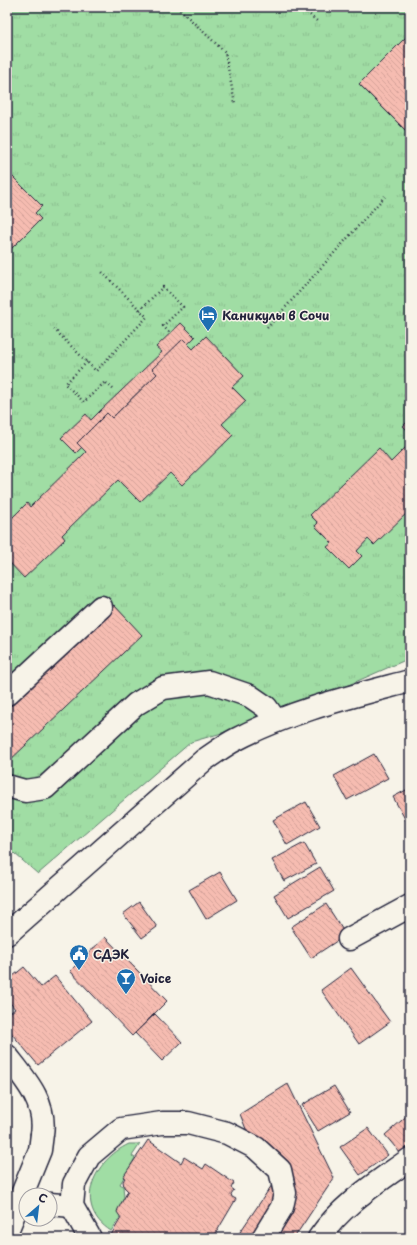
<svg xmlns="http://www.w3.org/2000/svg" width="417" height="1245" viewBox="0 0 417 1245" font-family="'Playpen Sans',sans-serif">
<defs>
<pattern id="park-tufts" width="24" height="20" patternUnits="userSpaceOnUse"><rect width="24" height="20" fill="#a0dda4"/><path d="M3 7l-1-3M5 7V3M7 7l1-3M15 17l-1-3M17 17v-4M19 17l1-3" fill="none" stroke="#8abd8e"/></pattern>
<pattern id="building-back-hatch" width="6" height="6" patternUnits="userSpaceOnUse"><rect width="6" height="6" fill="#f6bcb1"/><path d="M-1 5l2 2M0 0l6 6M5-1l2 2" fill="none" stroke="#d3a199"/></pattern>
</defs>
<rect width="100%" height="100%" fill="#f7f3e8"/>
<filter id="ink" filterUnits="userSpaceOnUse"><feTurbulence type="fractalNoise" baseFrequency=".025" numOctaves="2"/><feDisplacementMap in="SourceGraphic" scale="8" xChannelSelector="R" yChannelSelector="G"/><feConvolveMatrix kernelMatrix="1 2 1 2 8 2 1 2 1" color-interpolation-filters="sRGB"/></filter>
<g filter="url(#ink)">
<path fill="#a0dda4" stroke="#618070" d="M129,1144H140L132,1156L135,1158L120,1184L123,1186L124,1198L120,1205L123,1207L124,1212L111,1231C72,1206 94,1160 129,1144Z"/>
<polygon fill="url(#park-tufts)" stroke="#618070" points="7,7 410,7 410,658 273,718 191,742 38,874 7,847"/>
<g fill="url(#building-back-hatch)" stroke="#22223b">
<polygon points="410,33 410,135 359,84"/>
<polygon points="7,171 42,206 35,213 41,219 7,253"/>
<polygon points="181,323 195,337 76,453 61,438 86,414 91,420 100,411 162,352 156,347"/>
<polygon points="206,336 244,376 232,387 246,401 222,424 233,435 182,485 170,473 140,502 118,480 62,535 65,539 24,578 9,562 7,564 7,523 27,503 30,507 86,452 77,443 107,413 112,418 157,374 152,369 183,339 193,349"/>
<polygon points="410,419 410,431 408,431 403,426"/>
<polygon points="410,443 410,510 374,545 368,539 357,551 362,556 349,569 327,547 332,543 315,526 318,523 310,515 379,448 391,462"/>
<polygon points="114,605 142,635 7,763 7,707"/>
<polygon points="374,754 388,778 347,800 334,776"/>
<polygon points="410,788 410,828 393,797"/>
<polygon points="306,802 320,826 287,845 273,820"/>
<polygon points="304,843 316,864 284,881 272,860"/>
<polygon points="320,867 334,891 288,918 274,895"/>
<polygon points="220,872 237,900 206,919 189,890"/>
<polygon points="139,902 157,927 142,938 123,914"/>
<polygon points="326,904 346,935 311,958 291,927"/>
<polygon points="105,937 167,1001 132,1036 70,971"/>
<polygon points="24,967 41,987 55,976 92,1021 38,1065 7,1028 7,1015 15,1009 7,999 7,981"/>
<polygon points="351,968 390,1022 359,1044 321,990"/>
<polygon points="155,1014 182,1042 162,1061 135,1033"/>
<polygon points="288,1084 334,1178 294,1238 236,1238 276,1179 262,1169 240,1114"/>
<polygon points="334,1086 350,1112 318,1131 302,1105"/>
<polygon points="410,1113 410,1147 401,1154 385,1135"/>
<polygon points="368,1128 388,1155 360,1175 340,1147"/>
<polygon points="148,1140 181,1163 184,1157 203,1169 206,1164 234,1183 231,1188 234,1190 231,1194 232,1197 236,1199 213,1238 111,1238 111,1235 121,1218 117,1212 118,1209 128,1191 124,1187 123,1181 125,1178 123,1177"/>
</g>
<g fill="none" stroke-linecap="round" stroke-linejoin="round">
<defs>
<g id="minor">
<polyline points="7,694 101,607"/>
<polyline points="7,786 25,791 45,788 136,704 163,688 209,682 250,696 266,707 276,721"/>
<polyline points="349,939 410,906"/>
<path d="M7,1056C25,1079 47,1103 42,1134"/>
<polyline points="50,1204 72,1206"/>
<polyline points="90,1238 72,1206 74,1184 89,1156 121,1129 162,1123 188,1123 227,1133 256,1148 280,1170 285,1193 282,1207 263,1238"/>
<path d="M319,1238C342,1204 377,1183 410,1159"/>
</g>
<path id="major" d="M7,934L204,760C215,753 225,745 235,740C290,711 350,697 410,681"/>
</defs>
<use href="#minor" stroke="#22223b" stroke-width="25"/>
<use href="#major" stroke="#22223b" stroke-width="25"/>
<g stroke="#22223b" stroke-width="2.5" stroke-dasharray="1 3" stroke-linecap="butt">
<polyline points="177,7 225,52 235,104"/>
<polyline points="301,7 318,22"/>
<polyline points="140,310 163,287 183,307 163,326 171,334"/>
<polyline points="267,328 386,195"/>
<polyline points="54,329 96,371 147,317 102,272"/>
<polyline points="87,362 65,384 84,402 105,382 114,390"/>
</g>
<use href="#minor" stroke="#f7f3e8" stroke-width="22"/>
<use href="#major" stroke="#f7f3e8" stroke-width="22"/>
<defs>
<polyline id="minor-bridge" points="7,1231 40,1150 42,1134"/>
</defs>
<use href="#minor-bridge" stroke="#22223b" stroke-width="25" stroke-linecap="butt"/>
<use href="#minor-bridge" stroke="#f7f3e8" stroke-width="22"/>
</g>
</g>
<defs>
<symbol id="hotel-pin" viewBox="-11 -11 22 30"><path d="M0 17L-7.5 6A9.5 9.5 0 1 1 7.5 6Z" fill="#1f6fb2" stroke="#f7f3e8"/><path d="M-6-4.5h1.5V1H6V5H4.5V3h-9V5H-6ZM-4 0a1.8 1.8 0 1 1 3.6 0ZM.5 0V-2.5h3Q6-2.5 6 0Z" fill="#fff"/></symbol>
<symbol id="civic-pin" viewBox="-11 -11 22 30"><path d="M0 17L-7.5 6A9.5 9.5 0 1 1 7.5 6Z" fill="#1f6fb2" stroke="#f7f3e8"/><path d="M-.6-6.5H3V-4.5H.6V-3L4-1V1h2V6H-6V1h2V-1L-.6-3ZM-1.2 2.5V6h2.4V2.5Z" fill="#fff"/></symbol>
<symbol id="bar-pin" viewBox="-11 -11 22 30"><path d="M0 17L-7.5 6A9.5 9.5 0 1 1 7.5 6Z" fill="#1f6fb2" stroke="#f7f3e8"/><path d="M-6-5H6L.8 .8V4.5H3.5V6h-7V4.5H-.8V.8Z" fill="#fff"/></symbol>
</defs>
<g fill-rule="evenodd">
<use href="#hotel-pin" x="197" y="304" width="22" height="30"/>
<use href="#civic-pin" x="68" y="943" width="22" height="30"/>
<use href="#bar-pin" x="115" y="967" width="22" height="30"/>
</g>
<g text-anchor="middle" dominant-baseline="central" stroke-width="3" stroke-linejoin="round" paint-order="stroke">
<g font-size="12" font-weight="bold" fill="#22223b" stroke="#f7f3e8" text-anchor="start">
<text x="222" y="315">Каникулы в Сочи</text>
<text x="93" y="954">СДЭК</text>
<text x="140" y="978">Voice</text>
</g>
</g>
<rect width="417" height="1245" fill="none" stroke="#f7f3e8" stroke-width="24"/>
<rect x="12" y="12" width="393" height="1221" fill="none" stroke="#22223b" stroke-width="1.5" filter="url(#ink)"/>
<g transform="translate(38 1207) rotate(28)"><circle r="19" fill="#f7f3e8" stroke="#a29fa3"/>
<path d="M0-3L7 15L0 10L-7 15Z" fill="#1f6fb2"/>
<text y="-6" font-size="11" font-weight="bold" text-anchor="middle" fill="#22223b">С</text>
</g>
</svg>
